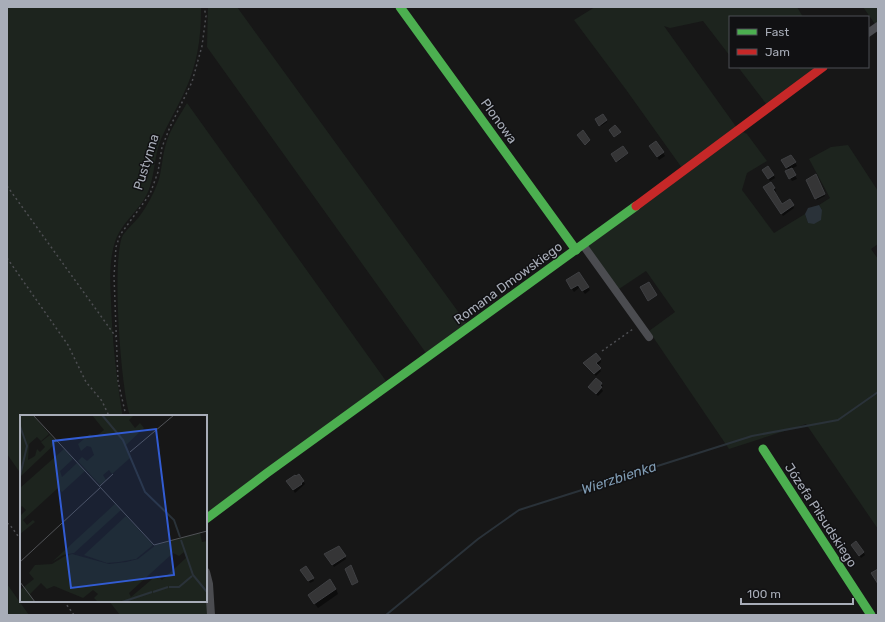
<svg xmlns="http://www.w3.org/2000/svg" width="885" height="622" viewBox="0 0 885 622" font-family="Rubik,sans-serif">
<rect width="100%" height="100%" fill="#171717"/>
<g fill="#1d241e">
<path d="M7,7H201V10C201,40 197,65 184,93C177,108 168,123 161,139C154,156 155,175 148,192C140,210 121,223 115,242C109,260 110,282 111,300C112,338 116,374 122,412V416H21V474L7,454Z"/>
<polygon points="208,7 237,7 467,324 426,353 207,47"/>
<polygon points="595,7 797,7 803,17 730,17 730,56 703,21 670,28 664,26 737,128 682,168 627,91 574,20"/>
<polygon points="863,7 878,7 878,22 875,24"/>
<polygon points="738,67 819,67 767,105"/>
<path d="M187,103L386,381L206,517V416H130C121,391 111,257 123,235C127,229 134,223 139,217C147,206 153,195 158,182C162,170 162,156 166,144C169,131 180,115 187,103Z"/>
<polygon points="743,132 747,134 767,161 747,173 742,190 774,233 805,214 808,223 822,210 819,205 830,198 809,159 831,147 848,145 878,191 878,244 871,249 878,259 878,529 806,424 729,449 649,331 675,312 646,271 619,289 588,246"/>
<polygon points="7,584 29,615 7,615"/>
<polygon points="206,590 209,615 120,615 109,601 206,601"/>
</g>
<polygon fill="#2a3239" points="819,205 822,210 821,220 814,224 808,223 805,214 808,208"/>
<g fill="#0007">
<polygon points="603,115 607,122 601,126 596,119"/>
<polygon points="656,143 665,156 659,160 652,149"/>
<polygon points="622,147 627,154 618,162 612,154"/>
<polygon points="791,156 797,166 791,169 797,179 792,181 786,172 788,170 783,161"/>
<polygon points="768,167 775,178 770,181 763,170"/>
<polygon points="807,180 821,188 825,196 817,200"/>
<polygon points="771,183 776,191 773,193 782,205 789,200 794,208 783,216 764,188"/>
<polygon points="578,273 590,290 585,294 580,287 574,292 567,281"/>
<polygon points="600,359 601,362 597,366 601,371 596,376 586,366"/>
<polygon points="601,384 603,386 601,388 603,391 598,396 589,387"/>
<polygon points="303,481 305,484 295,493 289,484"/>
<polygon points="856,542 865,555 861,558 854,548"/>
<polygon points="339,548 346,559 334,567 326,554"/>
<polygon points="306,567 314,581 310,583 302,570"/>
<polygon points="336,589 338,594 318,608 312,600"/>
</g>
<g fill="none" stroke-linecap="round" stroke-linejoin="round">
<polyline stroke="#2a3239" stroke-width="2" points="386,615 478,539 519,510 752,436 838,420 878,392"/>
</g>
<g fill="#353536" stroke="#3f4043">
<polygon points="603,114 607,120 599,126 595,119"/>
<polygon points="615,125 621,132 614,137 609,130"/>
<polygon points="583,130 590,140 585,145 577,135"/>
<polygon points="656,141 664,152 657,157 649,146"/>
<polygon points="623,146 628,153 616,162 611,154"/>
<polygon points="791,155 796,162 786,168 781,160"/>
<polygon points="768,166 774,175 768,179 762,170"/>
<polygon points="792,168 796,175 789,179 785,171"/>
<polygon points="816,174 825,194 815,199 806,180"/>
<polygon points="771,182 775,188 773,189 782,204 790,199 794,205 781,214 763,187"/>
<polygon points="579,272 589,287 582,291 578,285 571,289 566,280"/>
<polygon points="649,282 657,295 648,301 640,287"/>
<polygon points="596,353 601,359 596,363 601,368 594,374 583,363"/>
<polygon points="596,378 602,383 600,386 602,387 596,394 588,387"/>
<polygon points="299,474 304,481 301,483 302,484 293,490 286,481 295,475 296,476"/>
<polygon points="856,541 864,552 859,556 851,545"/>
<polygon points="339,546 346,556 332,565 324,554"/>
<polygon points="351,565 358,582 352,585 345,569"/>
<polygon points="306,566 314,578 308,581 300,570"/>
<polygon points="878,569 878,584 871,573"/>
<polygon points="330,579 336,589 314,604 308,595"/>
</g>
<g fill="none" stroke-linecap="round" stroke-linejoin="round">
<g stroke="#4d4e52" stroke-width="1.5" stroke-dasharray="2 3" stroke-linecap="butt">
<polyline points="7,186 116,337"/>
<polyline points="7,258 68,345 86,382 102,401 109,416"/>
<polyline points="602,351 633,329 632,328"/>
<polyline points="126,416 118,381 114,276 116,247 120,235 150,194 158,172 162,147 170,127 192,82 202,46 206,16 204,7"/>
<polyline points="7,523 10,525 21,540"/>
<polyline points="64,601 74,615"/>
</g>
<g stroke="#4b4c50" stroke-width="8">
<polyline points="868,33 878,26"/>
<polyline points="583,245 649,337"/>
<polyline points="206,572 209,584 211,615"/>
</g>
<g stroke="#4caf50" stroke-width="9">
<polyline points="400,7 576,250"/>
<polyline points="763,449 871,615"/>
<polyline points="206,519 267,473 636,206"/>
</g>
<polyline stroke="#c62828" stroke-width="9" points="636,206 823,67"/>
</g>
<g text-anchor="middle" dominant-baseline="central" stroke-width="3" stroke-linejoin="round" paint-order="stroke">
<g font-size="13" fill="#a8adb8" stroke="#111113">
<text transform="translate(499 121) rotate(54)">Plonowa</text>
<text transform="translate(146 162) rotate(-73)">Pustynna</text>
<text transform="translate(508 283) rotate(-36)">Romana Dmowskiego</text>
<text transform="translate(821 515) rotate(57)">Józefa Piłsudskiego</text>
</g>
<g font-size="14" font-style="italic" fill="#7f9bb3" stroke="#111113">
<text transform="translate(619 478) rotate(-18)">Wierzbienka</text>
</g>
</g>
<g transform="translate(20 415)">
<rect width="187" height="187" fill="#171717"/>
<path d="M0,0H13L29,19L21,26L17,22L9,29L8,45L15,41L17,34L20,37L25,32L21,27L30,20L37,27L0,62ZM72,0H114L109,5L115,13L120,8L124,13L105,31L110,43L92,59L89,55L83,60L86,65L80,70L58,46L62,42L67,46L74,40L71,32L67,31L61,36L58,29L70,19L74,23L84,15ZM44,34L53,44L40,56L42,62L57,48L65,56L42,77L38,73L3,105L7,110L13,105L15,107L0,119V101L6,95L2,91L0,93V73ZM95,89L101,95L54,138L43,140L32,147ZM106,101L133,130L116,144L99,147L87,148L64,140ZM180,118L182,127L187,126V187H78L74,183L78,179L73,175L63,183L34,171L27,174L21,168L10,179L14,187H0V175L14,164L9,158L15,150L32,149L45,141L52,139L89,149L106,147L118,144L136,130ZM164,137L166,143L142,165L137,160L111,182L109,178L153,138L159,141Z" fill="#1d241e" fill-rule="evenodd"/>
<path fill="none" stroke="#2a3239" stroke-width="2" d="M82,0L103,25L125,77L154,105L160,122M0,11L7,31L0,61M161,125L173,160L187,177M149,172H159L172,161M133,177L148,172M102,187L132,177"/>
<path fill="none" stroke="#515357" stroke-width="1" d="M13,0L134,130L187,116M110,37L154,0M80,71L93,59M0,147L81,72M0,167L15,187"/>
<path fill="#325cd3" fill-opacity="0.15" stroke="#325cd3" stroke-width="2" d="M136,14L154,160L51,173L33,26Z"/>
<rect width="187" height="187" fill="none" stroke="#a8adb8" stroke-width="2"/>
</g>
<rect width="885" height="622" fill="none" stroke="#a8adb8" stroke-width="16"/>
<rect x="729" y="16" width="140" height="52" fill="#111113" stroke="#4d4f55"/>
<rect x="737" y="29" width="20" height="6" fill="#4caf50" stroke="#4d4f55"/>
<text x="765" y="36" font-size="12" fill="#a8adb8">Fast</text>
<rect x="737" y="49" width="20" height="6" fill="#c62828" stroke="#4d4f55"/>
<text x="765" y="56" font-size="12" fill="#a8adb8">Jam</text>
<path d="M741 598v6h112v-6" fill="none" stroke="#a8adb8" stroke-width="2"/>
<text x="747" y="598" font-size="12" fill="#a8adb8" stroke="#111113" stroke-width="3" paint-order="stroke">100 m</text>
</svg>
